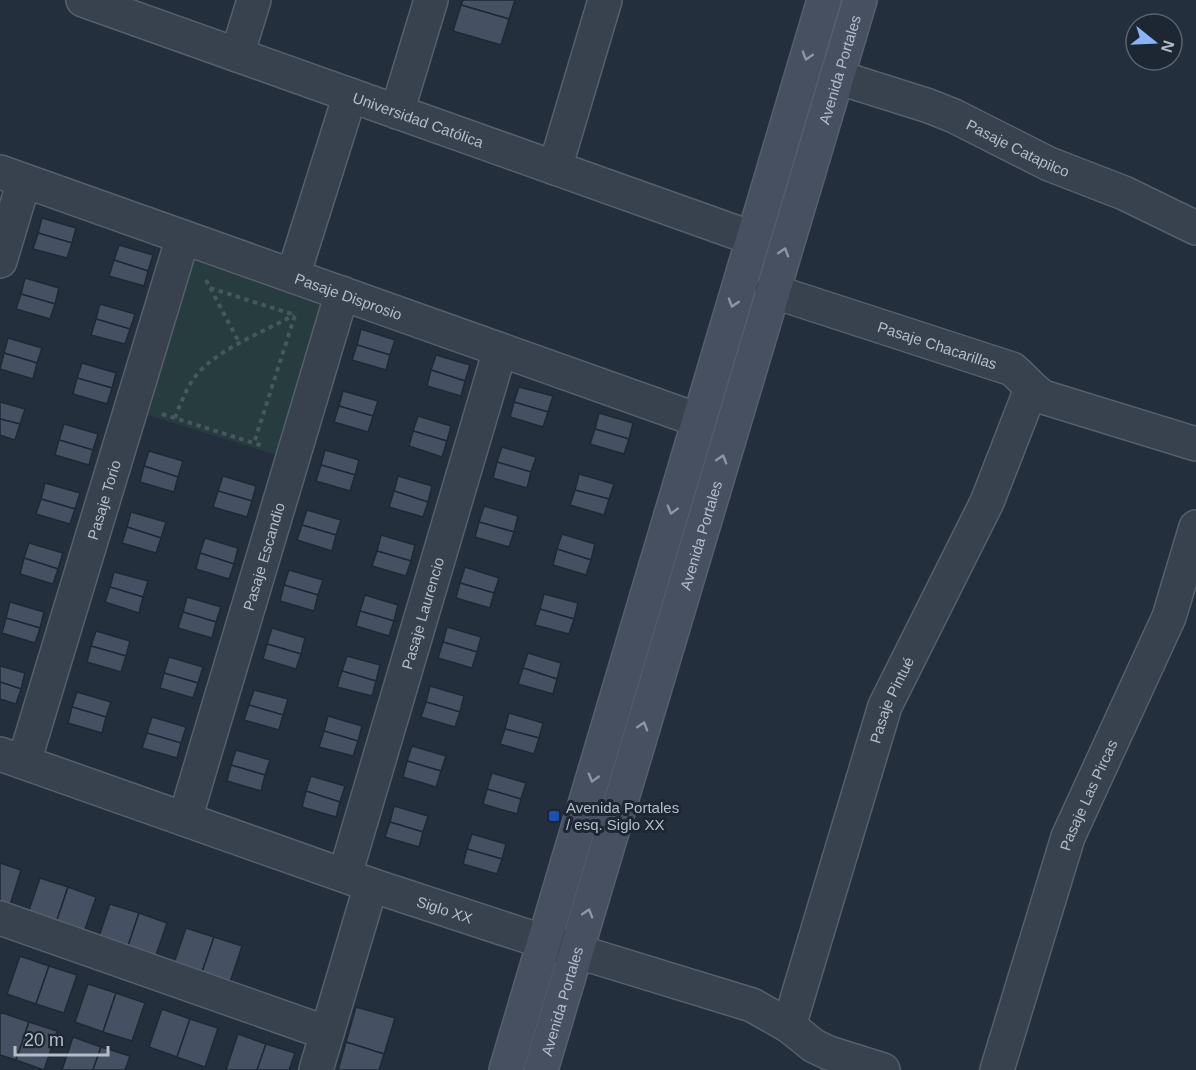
<svg xmlns="http://www.w3.org/2000/svg" width="1196" height="1070" viewBox="0 0 1196 1070" font-family="Arial,sans-serif">
<rect width="100%" height="100%" fill="#242f3e"/>
<polygon fill="#263c3f" points="195,255 326,296 276,455 145,414"/>
<g fill="#455162" stroke="#1f2835" stroke-width="1.5">
<polygon points="463,0 515,0 509,19 461,5"/>
<polygon points="461,5 509,19 501,45 453,31"/>
<polygon points="42,218 76,228 72,243 38,233"/>
<polygon points="38,233 72,243 67,258 33,249"/>
<polygon points="119,245 153,255 148,271 114,260"/>
<polygon points="114,260 148,271 144,286 109,276"/>
<polygon points="25,278 59,288 55,304 21,294"/>
<polygon points="21,294 55,304 50,319 16,309"/>
<polygon points="100,304 135,314 130,329 96,319"/>
<polygon points="96,319 130,329 125,344 91,335"/>
<polygon points="361,329 395,340 390,355 357,345"/>
<polygon points="8,338 42,348 37,363 4,353"/>
<polygon points="357,345 390,355 386,370 352,360"/>
<polygon points="4,353 37,363 33,379 0,369"/>
<polygon points="436,355 470,365 465,381 431,370"/>
<polygon points="82,363 116,373 112,388 77,378"/>
<polygon points="431,370 465,381 461,396 427,386"/>
<polygon points="77,378 112,388 107,404 73,394"/>
<polygon points="519,387 553,396 548,412 514,402"/>
<polygon points="343,391 378,401 373,416 339,406"/>
<polygon points="0,402 25,409 20,424 0,419"/>
<polygon points="514,402 548,412 543,427 510,417"/>
<polygon points="339,406 373,416 368,432 334,422"/>
<polygon points="599,413 633,423 629,439 595,429"/>
<polygon points="418,416 451,426 447,441 413,431"/>
<polygon points="0,419 20,424 15,440 0,435"/>
<polygon points="64,424 98,434 93,450 59,440"/>
<polygon points="595,429 629,439 624,454 590,444"/>
<polygon points="413,431 447,441 442,457 409,446"/>
<polygon points="59,440 93,450 89,465 55,455"/>
<polygon points="502,447 536,457 531,472 497,462"/>
<polygon points="325,450 359,460 355,475 321,465"/>
<polygon points="149,451 183,461 178,477 144,466"/>
<polygon points="497,462 531,472 527,488 493,478"/>
<polygon points="321,465 355,475 350,491 316,481"/>
<polygon points="144,466 178,477 174,492 140,482"/>
<polygon points="579,474 614,484 609,499 575,490"/>
<polygon points="223,476 256,486 252,501 218,491"/>
<polygon points="398,476 432,486 428,502 394,491"/>
<polygon points="45,483 80,493 75,509 41,499"/>
<polygon points="575,490 609,499 604,515 570,505"/>
<polygon points="218,491 252,501 247,517 213,507"/>
<polygon points="394,491 428,502 423,517 389,507"/>
<polygon points="41,499 75,509 70,524 36,514"/>
<polygon points="484,506 518,516 514,532 479,522"/>
<polygon points="307,510 341,520 336,535 302,525"/>
<polygon points="131,512 166,522 161,538 127,527"/>
<polygon points="479,522 514,532 509,547 475,537"/>
<polygon points="302,525 336,535 332,551 297,540"/>
<polygon points="127,527 161,538 156,553 122,543"/>
<polygon points="562,534 595,544 591,560 557,549"/>
<polygon points="381,535 415,545 411,561 377,551"/>
<polygon points="205,538 238,548 234,564 200,553"/>
<polygon points="29,543 63,553 58,569 24,558"/>
<polygon points="557,549 591,560 586,575 553,565"/>
<polygon points="377,551 411,561 406,576 372,566"/>
<polygon points="200,553 234,564 229,579 196,569"/>
<polygon points="24,558 58,569 53,584 20,574"/>
<polygon points="465,567 499,578 494,593 460,583"/>
<polygon points="289,570 323,580 318,595 284,585"/>
<polygon points="114,572 148,581 143,597 110,587"/>
<polygon points="460,583 494,593 490,608 456,598"/>
<polygon points="284,585 318,595 314,611 280,601"/>
<polygon points="110,587 143,597 139,613 105,602"/>
<polygon points="544,594 578,603 574,619 540,609"/>
<polygon points="365,595 398,605 394,621 360,611"/>
<polygon points="187,597 221,607 216,622 183,612"/>
<polygon points="10,602 44,612 40,628 6,618"/>
<polygon points="540,609 574,619 569,634 535,625"/>
<polygon points="360,611 394,621 389,636 356,626"/>
<polygon points="183,612 216,622 212,638 178,628"/>
<polygon points="6,618 40,628 35,643 2,633"/>
<polygon points="447,627 481,637 477,652 443,642"/>
<polygon points="272,628 305,638 301,654 267,644"/>
<polygon points="96,631 130,641 126,656 91,646"/>
<polygon points="443,642 477,652 472,668 438,658"/>
<polygon points="267,644 301,654 296,669 263,659"/>
<polygon points="91,646 126,656 121,672 87,662"/>
<polygon points="528,653 561,663 557,679 523,668"/>
<polygon points="347,656 380,665 376,681 342,671"/>
<polygon points="169,657 203,667 198,683 164,673"/>
<polygon points="0,666 25,673 21,689 0,682"/>
<polygon points="523,668 557,679 553,694 518,684"/>
<polygon points="342,671 376,681 372,696 337,687"/>
<polygon points="164,673 198,683 193,698 160,688"/>
<polygon points="0,682 21,689 16,704 0,699"/>
<polygon points="430,686 464,696 460,712 426,702"/>
<polygon points="254,690 288,699 283,715 249,705"/>
<polygon points="77,692 111,702 106,717 72,707"/>
<polygon points="426,702 460,712 455,727 421,717"/>
<polygon points="249,705 283,715 279,730 244,720"/>
<polygon points="72,707 106,717 102,733 68,723"/>
<polygon points="509,713 543,723 539,738 505,729"/>
<polygon points="328,716 362,726 358,741 324,731"/>
<polygon points="152,717 186,727 181,743 147,733"/>
<polygon points="505,729 539,738 534,754 500,744"/>
<polygon points="324,731 358,741 353,756 319,747"/>
<polygon points="147,733 181,743 177,758 142,748"/>
<polygon points="412,746 446,756 441,771 407,761"/>
<polygon points="236,750 270,760 265,775 231,765"/>
<polygon points="407,761 441,771 436,787 403,777"/>
<polygon points="231,765 265,775 261,791 227,781"/>
<polygon points="492,773 526,783 521,799 487,789"/>
<polygon points="311,776 345,786 340,802 306,791"/>
<polygon points="487,789 521,799 517,814 483,804"/>
<polygon points="306,791 340,802 336,817 302,807"/>
<polygon points="394,806 428,816 423,832 390,822"/>
<polygon points="390,822 423,832 419,847 385,837"/>
<polygon points="472,834 506,844 502,859 467,849"/>
<polygon points="467,849 502,859 497,874 463,864"/>
<polygon points="0,863 21,870 9,908 0,905"/>
<polygon points="40,878 68,887 55,926 27,916"/>
<polygon points="68,887 96,897 83,935 55,926"/>
<polygon points="110,904 139,913 126,952 97,942"/>
<polygon points="139,913 167,923 154,961 126,952"/>
<polygon points="186,928 214,937 201,975 173,966"/>
<polygon points="214,937 242,946 229,985 201,975"/>
<polygon points="20,956 49,966 36,1004 7,994"/>
<polygon points="49,966 77,975 64,1013 36,1004"/>
<polygon points="88,984 116,993 103,1032 75,1022"/>
<polygon points="116,993 145,1003 132,1041 103,1032"/>
<polygon points="356,1007 395,1018 384,1054 346,1042"/>
<polygon points="162,1009 190,1019 177,1057 149,1047"/>
<polygon points="0,1012 29,1022 16,1060 0,1055"/>
<polygon points="190,1019 218,1028 205,1067 177,1057"/>
<polygon points="29,1022 57,1031 44,1070 16,1060"/>
<polygon points="238,1034 266,1044 257,1070 226,1070"/>
<polygon points="73,1037 101,1047 93,1070 62,1070"/>
<polygon points="346,1042 384,1054 379,1070 338,1070"/>
<polygon points="266,1044 295,1053 289,1070 257,1070"/>
<polygon points="101,1047 130,1056 125,1070 93,1070"/>
</g>
<g fill="none" stroke-linecap="round" stroke-linejoin="round">
<defs>
<g id="street">
<path id="s1" d="M83,0L752,238"/>
<polyline points="237,55 254,0"/>
<path id="s2" d="M837,77L929,106L954,116L1049,164L1124,193L1196,228"/>
<polyline points="397,112 431,0"/>
<polyline points="555,168 605,0"/>
<path id="s3" d="M0,172L698,420"/>
<polyline points="0,261 24,181"/>
<polyline points="293,276 350,95"/>
<path id="s4" d="M772,291L1012,369C1023,378 1031,389 1043,397L1196,444"/>
<path id="s5" d="M0,754L371,885L520,934L752,1005L789,1026L814,1046L829,1053L883,1070"/>
<path id="s6" d="M24,762L183,237"/>
<path id="s7" d="M185,819L342,293"/>
<path id="s8" d="M345,875L500,350"/>
<polyline points="0,918 327,1033"/>
<path id="s9" d="M789,1026L885,706L987,502L1031,389"/>
<polyline points="316,1070 371,885"/>
<path id="s10" d="M997,1070L1068,837L1169,617L1196,527"/>
</g>
<g id="secondary">
<polyline points="506,1070 824,0"/>
<path id="s11" d="M541,1070L860,0"/>
</g>
</defs>
<use href="#street" stroke="#565f6c" stroke-width="36"/>
<use href="#secondary" stroke="#565f6c" stroke-width="36"/>
<g stroke="#44595c" stroke-width="4" stroke-dasharray="4.5 4.5" stroke-linecap="butt">
<polyline points="206,280 240,344"/>
<polyline points="210,288 295,315 254,443"/>
<polyline points="162,414 263,446"/>
<path d="M175,418C181,402 187,386 198,373C222,347 264,332 294,315"/>
</g>
<use href="#street" stroke="#38414e" stroke-width="33"/>
<use href="#secondary" stroke="#465061" stroke-width="33"/>
</g>
<defs><path id="oneway-chevron" d="M-2-3.5L2.5 0L-2 3.5" fill="none" stroke-width="1.6" stroke-linecap="round" stroke-linejoin="round" transform="scale(1.5)"/></defs>
<g stroke="#8e96a5">
<use href="#oneway-chevron" transform="translate(807 56) rotate(107)"/>
<use href="#oneway-chevron" transform="translate(784 252) rotate(-73)"/>
<use href="#oneway-chevron" transform="translate(733 303) rotate(107)"/>
<use href="#oneway-chevron" transform="translate(722 459) rotate(-73)"/>
<use href="#oneway-chevron" transform="translate(672 510) rotate(106)"/>
<use href="#oneway-chevron" transform="translate(643 726) rotate(-73)"/>
<use href="#oneway-chevron" transform="translate(593 778) rotate(106)"/>
<use href="#oneway-chevron" transform="translate(588 913) rotate(-73)"/>
</g>
<rect fill="#1a4fb4" stroke="#1d2633" stroke-width="2" x="548" y="810" width="12" height="12" rx="3"/>
<g text-anchor="middle" dominant-baseline="central" stroke-width="6" stroke-linejoin="round" paint-order="stroke">
<g font-size="15" fill="#b4bcc9" stroke="#1d2633">
<text stroke="none"><textPath href="#s11" startOffset="1044">Avenida Portales</textPath></text>
<text stroke="none"><textPath href="#s1" startOffset="356">Universidad Católica</textPath></text>
<text stroke="none"><textPath href="#s2" startOffset="195">Pasaje Catapilco</textPath></text>
<text stroke="none"><textPath href="#s3" startOffset="370">Pasaje Disprosio</textPath></text>
<text stroke="none"><textPath href="#s4" startOffset="174">Pasaje Chacarillas</textPath></text>
<text stroke="none"><textPath href="#s6" startOffset="274">Pasaje Torio</textPath></text>
<text stroke="none"><textPath href="#s11" startOffset="558">Avenida Portales</textPath></text>
<text stroke="none"><textPath href="#s7" startOffset="274">Pasaje Escandio</textPath></text>
<text stroke="none"><textPath href="#s8" startOffset="273">Pasaje Laurencio</textPath></text>
<text stroke="none"><textPath href="#s9" startOffset="342">Pasaje Pintué</textPath></text>
<text stroke="none"><textPath href="#s10" startOffset="290">Pasaje Las Pircas</textPath></text>
<text stroke="none"><textPath href="#s5" startOffset="471">Siglo XX</textPath></text>
<text stroke="none"><textPath href="#s11" startOffset="72">Avenida Portales</textPath></text>
</g>
<g font-size="15" fill="#b4bcc9" stroke="#1d2633" text-anchor="start">
<text x="566" y="807">Avenida Portales<tspan x="566" dy="17">/ esq. Siglo XX</tspan></text>
</g>
</g>
<g transform="translate(1154 42) rotate(108)"><circle r="28" fill="#1d2633" stroke="#59626f" stroke-width="1.5"/>
<path d="M0-4.5L10 22L0 15L-10 22Z" fill="#8ab4f8"/>
<text y="-9" font-size="16" font-weight="bold" text-anchor="middle" fill="#b4bcc9">N</text>
</g>
<path d="M15 1046v9h93v-9" fill="none" stroke="#b4bcc9" stroke-width="3"/>
<text x="24" y="1046" font-size="18" fill="#b4bcc9" stroke="#1d2633" stroke-width="4.5" paint-order="stroke">20 m</text>
</svg>
